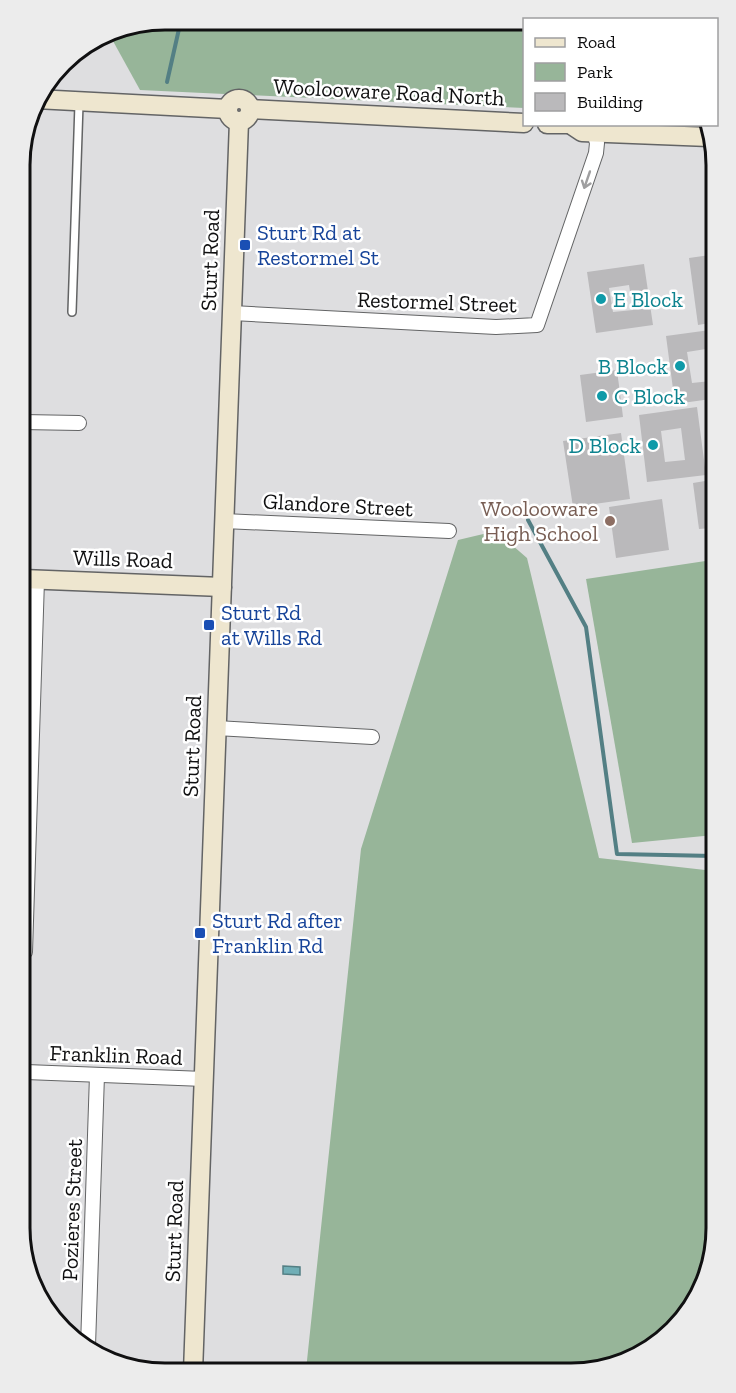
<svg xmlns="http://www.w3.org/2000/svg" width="736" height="1393" viewBox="0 0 736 1393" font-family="'Zilla Slab',serif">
<rect width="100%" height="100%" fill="#dedee0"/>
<g fill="#97b599">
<polygon points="165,20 524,22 524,108 140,90 108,32"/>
<polygon points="496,531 527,558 599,858 714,871 716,1238 686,1317 617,1366 306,1370 361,849 458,540"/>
<polygon points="712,560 714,835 632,843 586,579"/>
</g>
<polygon fill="#70aeb6" stroke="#537f84" stroke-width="1.5" points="283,1266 300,1267 300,1275 283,1274"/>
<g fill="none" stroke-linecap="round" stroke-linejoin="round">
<g stroke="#537f84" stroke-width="4">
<polyline points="167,82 181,20"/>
<polyline points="528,520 586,627 617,854 714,856"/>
</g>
</g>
<g fill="#bab9bb" fill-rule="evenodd">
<polygon points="710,255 710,323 698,325 689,258"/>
<path d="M644,264L653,325L596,333L587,272ZM629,285L633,310L613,312L609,288Z"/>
<polygon points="710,330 711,374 706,349 687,352 692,383 711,381 711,399 675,404 666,336"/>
<polygon points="617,370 623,417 586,422 580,375"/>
<path d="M697,407L706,475L647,482L639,415ZM681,428L685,460L665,462L661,431Z"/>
<polygon points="621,433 630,499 573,507 563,441"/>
<polygon points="711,480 712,528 699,529 693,483"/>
<polygon points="662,499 669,550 616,558 609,507"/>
</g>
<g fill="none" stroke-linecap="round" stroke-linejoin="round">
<defs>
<polyline id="lane" points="72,312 79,104"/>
<g id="street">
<polyline points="232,313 496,327 537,325 596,153 597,143 592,126"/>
<polyline points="22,422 79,423"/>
<polyline points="224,521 449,531"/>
<polyline points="216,728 372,737"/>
<polyline points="25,952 37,580"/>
<polyline points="26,1072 204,1079"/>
<polyline points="88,1346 97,1075"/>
</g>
<g id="secondary">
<circle cx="239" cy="110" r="11"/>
<polyline points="36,99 228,109"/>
<polyline points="250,109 524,123"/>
<polyline points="547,124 576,124"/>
<polyline points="573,126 582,132 709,137"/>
<polyline points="23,579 222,587"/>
<polyline points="193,1372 239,121"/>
</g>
</defs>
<use href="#lane" stroke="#636465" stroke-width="10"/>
<use href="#street" stroke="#636465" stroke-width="16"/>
<use href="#secondary" stroke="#636465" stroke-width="21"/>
<use href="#lane" stroke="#fff" stroke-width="7"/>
<use href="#street" stroke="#fff" stroke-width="14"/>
<use href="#secondary" stroke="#eee6cf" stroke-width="18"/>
</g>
<defs><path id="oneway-shaft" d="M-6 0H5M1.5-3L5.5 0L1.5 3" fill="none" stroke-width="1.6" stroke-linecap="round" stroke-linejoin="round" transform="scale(1.5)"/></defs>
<use stroke="#9f9fa0" href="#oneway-shaft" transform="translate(587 180) rotate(109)"/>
<g fill="#1a4fb4" stroke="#fff" stroke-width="2">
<rect x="239" y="239" width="12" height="12" rx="3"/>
<rect x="203" y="619" width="12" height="12" rx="3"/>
<rect x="194" y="927" width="12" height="12" rx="3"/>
</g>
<g fill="#0f9aa8" stroke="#fff" stroke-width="2">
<circle cx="601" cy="299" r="6"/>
<circle cx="680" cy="366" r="6"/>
<circle cx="602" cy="396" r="6"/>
<circle cx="653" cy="445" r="6"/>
</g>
<circle fill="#8d6e63" stroke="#fff" stroke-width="2" cx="610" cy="521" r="6"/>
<g text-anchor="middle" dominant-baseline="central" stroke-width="5" stroke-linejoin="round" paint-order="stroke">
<g font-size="22" fill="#101011" stroke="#fff">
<text transform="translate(389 92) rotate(3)">Woolooware Road North</text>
<text transform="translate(210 260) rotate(-88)">Sturt Road</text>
<text transform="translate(437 302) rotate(2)">Restormel Street</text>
<text transform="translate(338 505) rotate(3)">Glandore Street</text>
<text transform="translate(123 559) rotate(2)">Wills Road</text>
<text transform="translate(192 746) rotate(-88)">Sturt Road</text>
<text transform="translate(116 1055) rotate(2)">Franklin Road</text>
<text transform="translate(72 1210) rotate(-88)">Pozieres Street</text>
<text transform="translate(174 1231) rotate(-88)">Sturt Road</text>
</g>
<g font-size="22" fill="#164399" stroke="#fff" text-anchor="start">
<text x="257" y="232">Sturt Rd at<tspan x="257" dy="25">Restormel St</tspan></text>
<text x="221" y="612">Sturt Rd<tspan x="221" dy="25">at Wills Rd</tspan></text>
<text x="212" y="920">Sturt Rd after<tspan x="212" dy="25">Franklin Rd</tspan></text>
</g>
<g font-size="22" fill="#0d838f" stroke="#fff" text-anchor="start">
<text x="613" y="299">E Block</text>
<text x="668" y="366" text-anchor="end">B Block</text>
<text x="614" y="396">C Block</text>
<text x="641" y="445" text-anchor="end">D Block</text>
</g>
<g font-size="22" fill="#785e54" stroke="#fff" text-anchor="end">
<text x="598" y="508">Woolooware<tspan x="598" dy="25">High School</tspan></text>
</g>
</g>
<path d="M0 0H736V1393H0ZM165 30H571A135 135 0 0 1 706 165V1228A135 135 0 0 1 571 1363H165A135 135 0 0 1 30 1228V165A135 135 0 0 1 165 30Z" fill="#ececec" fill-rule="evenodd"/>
<path fill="none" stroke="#101011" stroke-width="3" d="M165 30H571A135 135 0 0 1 706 165V1228A135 135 0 0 1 571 1363H165A135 135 0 0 1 30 1228V165A135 135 0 0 1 165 30Z"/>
<rect x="523" y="18" width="195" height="108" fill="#ffffff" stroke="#9f9fa0" stroke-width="1.5"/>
<rect x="535" y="38" width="30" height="9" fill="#eee6cf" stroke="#9f9fa0" stroke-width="1.5"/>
<text x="577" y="48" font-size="18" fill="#101011">Road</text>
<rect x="535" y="63" width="30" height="18" fill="#97b599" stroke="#9f9fa0" stroke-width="1.5"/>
<text x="577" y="78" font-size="18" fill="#101011">Park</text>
<rect x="535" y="93" width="30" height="18" fill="#bab9bb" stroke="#9f9fa0" stroke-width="1.5"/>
<text x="577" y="108" font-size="18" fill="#101011">Building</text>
</svg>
